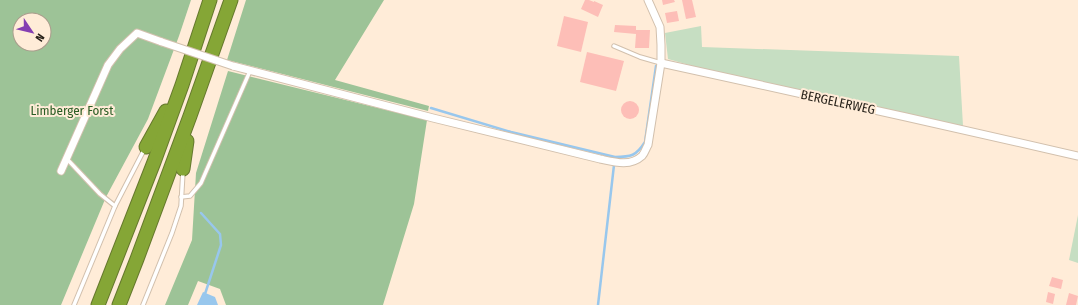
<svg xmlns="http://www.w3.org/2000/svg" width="1078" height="305" viewBox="0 0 1078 305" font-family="'Fira Sans Condensed',sans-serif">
<rect width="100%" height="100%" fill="#ffecd8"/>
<g fill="#c6dec2">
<polygon points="701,26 702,47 959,56 963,126 700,68 668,59 665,33"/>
<polygon points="1078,215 1078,263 1069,260"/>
</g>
<g fill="#9dc397" fill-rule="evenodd">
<path d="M0,0H191L179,36L148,119L106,197L61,305H0ZM20,20H44V44H20Z"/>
<polygon points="246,0 384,0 335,80 429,106 428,111 227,60"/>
<polygon points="228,71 427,120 414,204 383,305 226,305 220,289 198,281 188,305 165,305 192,240 196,173"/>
</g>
<polygon fill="#98c7ed" points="203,292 215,297 218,305 197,305"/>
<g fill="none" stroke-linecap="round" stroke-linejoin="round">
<g stroke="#98c7ed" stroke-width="2.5">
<path d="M431,108L511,132L615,157C631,157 636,156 645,142L656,66"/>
<polyline points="201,213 220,234 221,245 205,294"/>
<polyline points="598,305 614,165"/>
</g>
</g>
<g fill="#fdbeb7">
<polygon points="585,0 589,0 594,2 594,1 603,5 598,17 581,9"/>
<polygon points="662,0 674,0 675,2 663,5"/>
<polygon points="682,0 692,0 696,17 686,19"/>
<polygon points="677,11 679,21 667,23 665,13"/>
<polygon points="564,16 588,22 581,52 557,46"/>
<polygon points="615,25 636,26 636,30 650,30 649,48 635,48 636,34 614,32"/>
<polygon points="587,52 624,61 616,91 580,82"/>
<circle cx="630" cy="110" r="9"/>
<polygon points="1052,277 1063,280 1061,289 1049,286"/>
<polygon points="1048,292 1055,294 1053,304 1046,302"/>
<polygon points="1069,293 1078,296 1076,305 1066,305"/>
</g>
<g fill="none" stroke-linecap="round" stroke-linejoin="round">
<defs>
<g id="service">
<polyline points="614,46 640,57 661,63"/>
<polyline points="67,159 100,194 115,206"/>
<polyline points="181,197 190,196 201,183 250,71"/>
<polyline points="74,305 115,206 144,150"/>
<polyline points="143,305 172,233 181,206 183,171"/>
</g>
<g id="minor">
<polyline points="661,63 906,117 1078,156"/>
<path d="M233,66L433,118L600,159C614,162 630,167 642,156C645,153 646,148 648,145L661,63V45L660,27L648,0"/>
<polyline points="61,171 108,65 120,49 137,33 162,42"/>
</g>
<g id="motorway">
<polyline points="146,147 166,111"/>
<polyline points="183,169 187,141"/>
<polyline points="98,305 154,162 182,85 210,0"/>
<polyline points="119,305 137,259 190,116 231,0"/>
</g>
</defs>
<use href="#service" stroke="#d2c0ad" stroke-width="5.5"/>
<use href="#minor" stroke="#d2c0ad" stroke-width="9"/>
<use href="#motorway" stroke="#65782d" stroke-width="15"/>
<use href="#service" stroke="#fff" stroke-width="3.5"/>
<use href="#minor" stroke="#fff" stroke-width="7"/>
<use href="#motorway" stroke="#85a636" stroke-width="13"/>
<defs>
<polyline id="minor-bridge" points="162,42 233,66"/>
</defs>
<use href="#minor-bridge" stroke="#d2c0ad" stroke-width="9" stroke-linecap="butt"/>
<use href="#minor-bridge" stroke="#fff" stroke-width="7"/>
</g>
<g text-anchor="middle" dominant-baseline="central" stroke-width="4" stroke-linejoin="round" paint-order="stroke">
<g font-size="13" fill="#29231b" stroke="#ffecd8">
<text transform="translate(838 102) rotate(12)">BERGELERWEG</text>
</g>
<g font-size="13" fill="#2a5d24" stroke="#ffecd8">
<text x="72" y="110">Limberger Forst</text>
</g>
</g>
<g transform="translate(32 32) rotate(125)"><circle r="19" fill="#ffecd8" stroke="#a99c8c"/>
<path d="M0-3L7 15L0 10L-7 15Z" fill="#853fb2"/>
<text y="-6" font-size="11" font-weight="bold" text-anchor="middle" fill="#29231b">N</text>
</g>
</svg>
